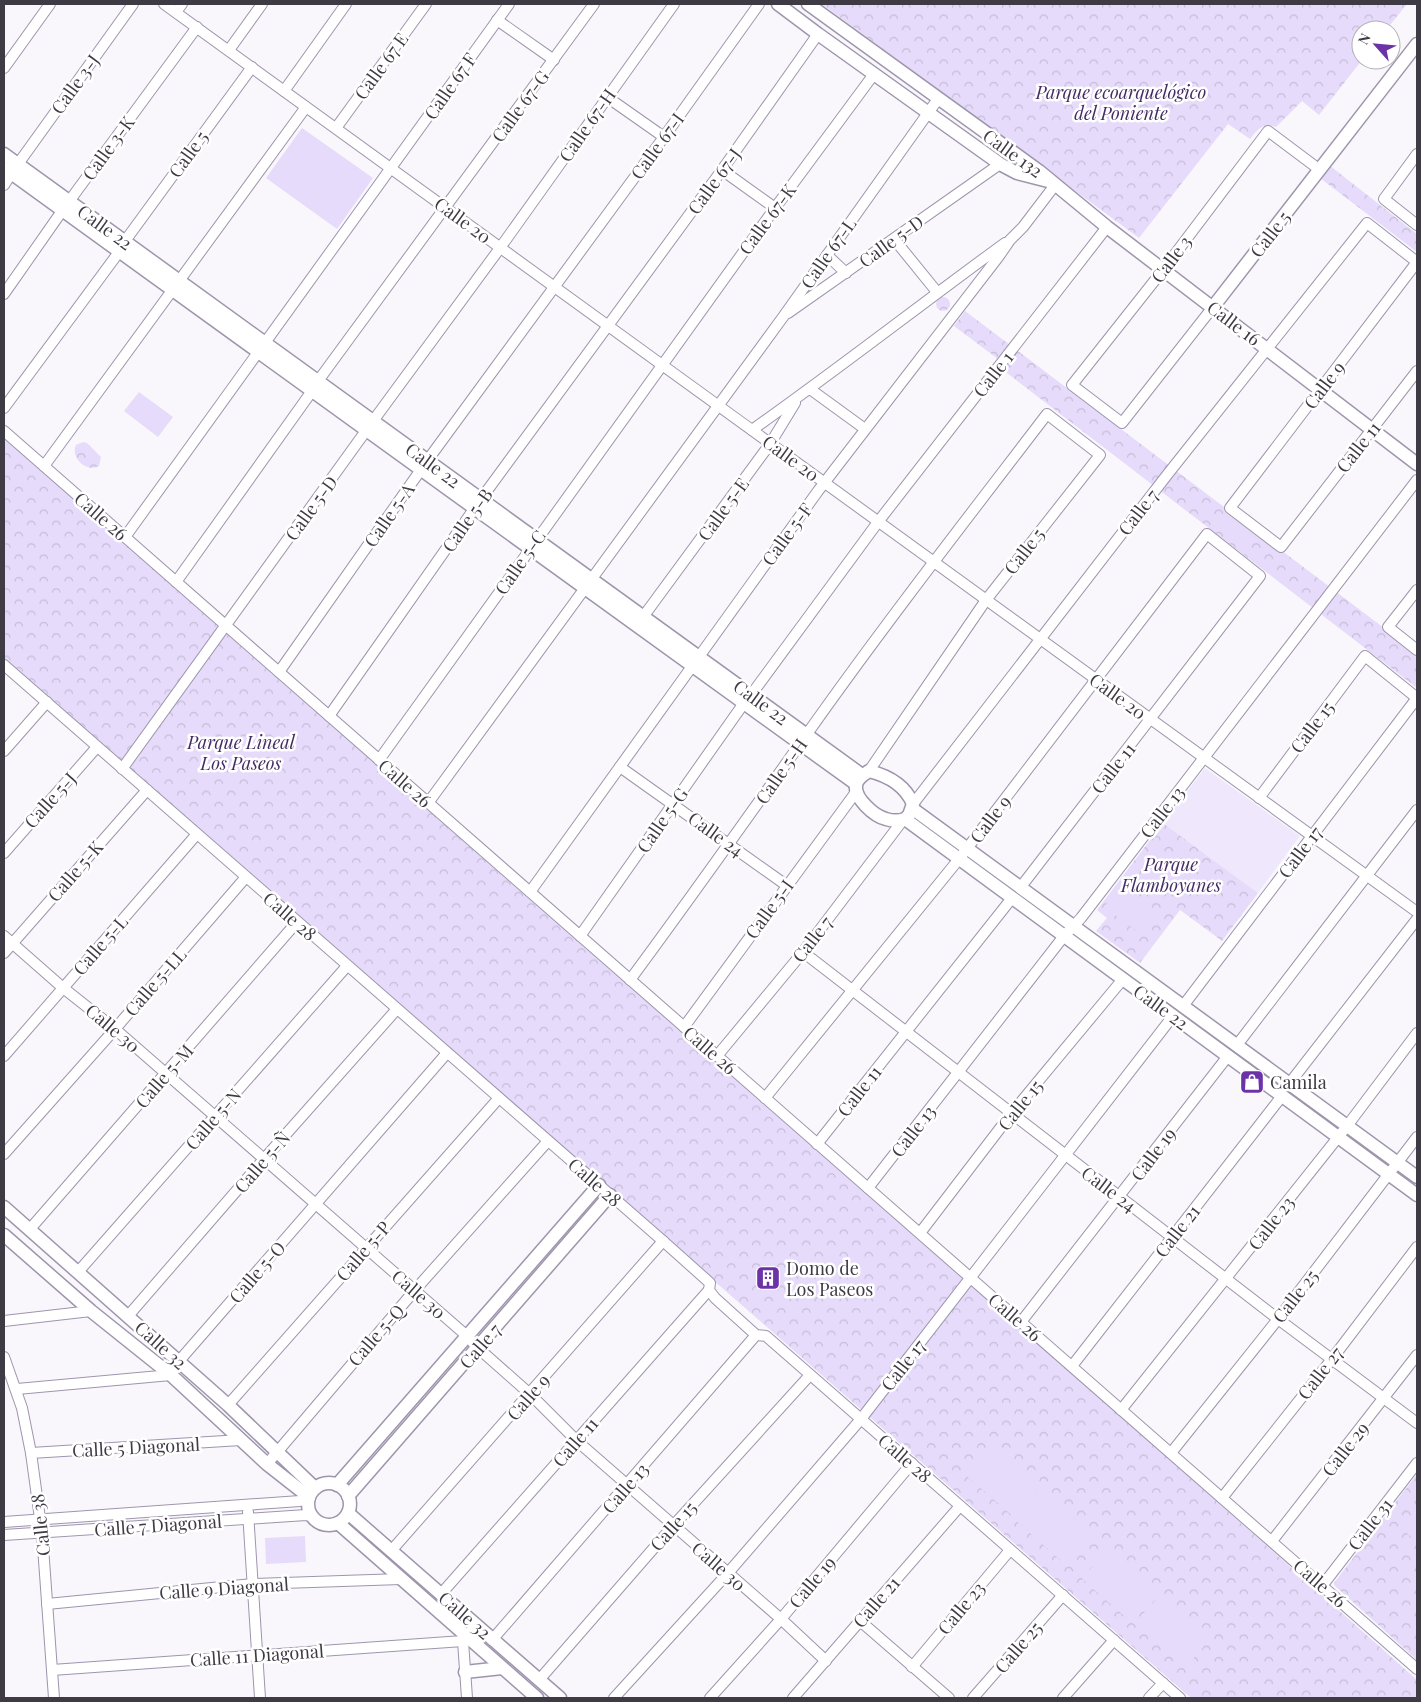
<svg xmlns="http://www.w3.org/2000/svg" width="1421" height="1702" viewBox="0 0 1421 1702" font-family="'Playfair Display',serif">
<defs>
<pattern id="park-crowns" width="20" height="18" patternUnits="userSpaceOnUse" patternTransform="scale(1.25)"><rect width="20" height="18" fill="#e6dbfa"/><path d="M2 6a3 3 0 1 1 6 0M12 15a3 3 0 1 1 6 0" fill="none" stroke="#c6bdd8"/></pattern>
</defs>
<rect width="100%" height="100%" fill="#f9f7fc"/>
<polygon fill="#efe8fc" points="1205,768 1300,836 1258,893 1163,823"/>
<g fill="url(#park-crowns)">
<path d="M822,4H1407L1386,30H1361V60H1362L1319,115L1302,101L1276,127C1263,122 1257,130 1250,139L1228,124L1139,238Z"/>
<polygon points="1329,165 1417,234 1417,252 1320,178"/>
<circle cx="943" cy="304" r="7"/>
<polygon points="965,311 1417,653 1417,688 1003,370 998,359 954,326"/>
<polygon points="4,437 971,1282 1417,1680 1417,1698 1191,1698 4,660"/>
<path d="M83,442L87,443L101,457L99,466C87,473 70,458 76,445Z"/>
<polygon points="1163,823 1258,893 1222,941 1180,910 1140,963 1096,931 1107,918 1097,910"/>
<polygon points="1417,1474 1417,1660 1334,1585 1334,1583"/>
</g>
<g fill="#e6dbfa">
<polygon points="302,128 373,178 337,229 266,178"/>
<polygon points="139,392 173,417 158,437 124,411"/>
<polygon points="1228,515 1256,537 1245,551 1217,529"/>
<polygon points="1118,888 1152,914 1138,932 1104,907"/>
<polygon points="990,1443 1040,1487 1014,1517 963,1473"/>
<polygon points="1041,1490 1092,1534 1065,1564 1015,1520"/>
<polygon points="1417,1520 1417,1541 1407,1534"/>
<polygon points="305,1536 306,1562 266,1564 265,1538"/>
<polygon points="1108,1548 1159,1592 1132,1623 1082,1579"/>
<polygon points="1161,1594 1211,1638 1185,1668 1134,1624"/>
</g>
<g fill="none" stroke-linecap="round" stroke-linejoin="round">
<defs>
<g id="minor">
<polyline points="164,4 1417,912"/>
<polyline points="176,12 182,4"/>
<polyline points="497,20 554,60"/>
<polyline points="229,50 262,4"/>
<polyline points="4,68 50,4"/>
<polyline points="284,91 346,4"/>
<polyline points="607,97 664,137"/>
<polyline points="336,128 426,4"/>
<polyline points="1417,154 1384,199 1417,225"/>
<polyline points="18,164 133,4"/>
<polyline points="722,170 775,208"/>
<polyline points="4,185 11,174"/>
<polyline points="894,239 937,292"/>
<polyline points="125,241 252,67"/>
<polyline points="827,255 846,273"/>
<polyline points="4,294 62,211 197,27"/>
<polyline points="1213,307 1122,423 1072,385 1163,270 1268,131 1320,170"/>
<polyline points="788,313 1000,164"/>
<polyline points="318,381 594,4"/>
<polyline points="810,389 865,429"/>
<polyline points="4,408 119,252"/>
<path d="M752,430C837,370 920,305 1005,243"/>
<polyline points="4,431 1417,1669"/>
<polyline points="44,466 306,107"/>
<polyline points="125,537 509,4"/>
<polyline points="176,582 312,391"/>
<polyline points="1417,590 1388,627 1417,650"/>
<polyline points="643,617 770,444 795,403"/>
<polyline points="4,665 663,1241 710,1283 709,1290 715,1298 756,1335 766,1336 1180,1698"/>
<polyline points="279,672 427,461 664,137 759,4"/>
<polyline points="751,695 878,522 1107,227"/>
<polyline points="329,716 481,499 722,170 818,34"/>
<polyline points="4,751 47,702"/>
<polyline points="379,760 775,208 874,74"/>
<polyline points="620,767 786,885"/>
<polyline points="122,769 373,421 500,248 674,4"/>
<polyline points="1259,798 1365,656 1417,698"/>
<polyline points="428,803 783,317 938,99"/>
<polyline points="913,804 1167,475 1367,223 1417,262 1230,508 1281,547 1417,371"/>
<polyline points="4,853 97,747"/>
<polyline points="530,892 818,491 999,256 1010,240 1023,227 1055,185"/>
<polyline points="4,936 62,987 115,1029 467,1336 478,1348 530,1394 577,1441 781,1619 826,1661"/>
<polyline points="580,936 744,703"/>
<polyline points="803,952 1278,1319 1417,1423"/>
<polyline points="4,953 147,790"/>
<path d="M630,980C690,899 748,817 807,734C884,625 966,520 1047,414L1100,455L986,600L869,771"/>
<polyline points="1183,1006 1417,698"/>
<polyline points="684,1027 856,792"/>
<polyline points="1237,1045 1417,810"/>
<polyline points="4,1056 197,834"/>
<polyline points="717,1056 803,952 903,820"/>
<polyline points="1289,1084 1417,919"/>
<polyline points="765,1098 959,859 1207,534 1260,576 1020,888"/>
<polyline points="817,1144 1012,898"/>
<polyline points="4,1154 115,1029 246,877"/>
<polyline points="868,1188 1064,936 1081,918 1417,480"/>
<polyline points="30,1229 297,922"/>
<polyline points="920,1233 1011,1114 1123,979"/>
<polyline points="78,1272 347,966"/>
<polyline points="128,1316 264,1159 397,1009"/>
<polyline points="4,1321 91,1311"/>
<polyline points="1021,1322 1228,1056"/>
<polyline points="4,1357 22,1408 31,1453 42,1533 54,1698"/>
<polyline points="1072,1366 1282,1096"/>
<polyline points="17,1389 171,1375 179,1361 447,1053"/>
<polyline points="228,1405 499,1098"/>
<polyline points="1121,1410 1347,1126 1417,1033"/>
<polyline points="31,1453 241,1440"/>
<polyline points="1171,1453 1278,1319 1417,1137"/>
<polyline points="267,1464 415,1290 548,1141"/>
<polyline points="1222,1498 1332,1359 1417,1247"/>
<polyline points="248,1512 260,1698"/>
<polyline points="4,1522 300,1501 308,1499"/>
<polyline points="4,1535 306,1515 312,1516"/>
<polyline points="1272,1541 1417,1355"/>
<polyline points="391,1551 663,1241"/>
<polyline points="1322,1586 1417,1463"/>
<polyline points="441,1594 709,1290"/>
<polyline points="47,1604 253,1584 401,1579"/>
<polyline points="859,1620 949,1698"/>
<polyline points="492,1640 756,1335"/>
<polyline points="912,1667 1010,1550"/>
<polyline points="52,1670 463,1641"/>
<polyline points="539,1680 673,1526 810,1375"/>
<polyline points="467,1698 463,1641 476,1625"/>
<polyline points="614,1698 728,1573 861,1419 1173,1016"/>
<polyline points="710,1698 781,1619 912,1463"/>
<polyline points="793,1698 960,1506"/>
<polyline points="973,1698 1063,1595"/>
<polyline points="1063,1698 1114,1640"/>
<polyline points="1149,1698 1163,1683"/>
</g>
<g id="tertiary">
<polyline points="778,4 818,34 1000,164 1017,173 1048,181"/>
<polyline points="808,4 1039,171 1107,227 1417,464"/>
<polyline points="4,154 862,775"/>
<polyline points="4,168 856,784"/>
<polyline points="1213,307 1417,44"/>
<path d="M869,771C889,776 905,785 913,804L909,815L905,819C899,821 892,821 886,819C874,816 854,798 856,785C857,778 863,775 869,771Z"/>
<polyline points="913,809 1417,1177"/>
<polyline points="905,819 1417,1195"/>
<polyline points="4,1207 228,1405 315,1488"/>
<polyline points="4,1235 91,1311 171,1375 267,1464 309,1497"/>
<circle cx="329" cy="1504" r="21"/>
<polyline points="337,1485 599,1185"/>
<polyline points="348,1496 610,1195"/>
<polyline points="348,1513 560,1698"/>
<polyline points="338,1523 537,1698"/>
<polyline points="465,1672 502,1668"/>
</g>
</defs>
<use href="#minor" stroke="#9e95ad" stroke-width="12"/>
<use href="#tertiary" stroke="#9e95ad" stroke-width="15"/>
<use href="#minor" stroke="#fff" stroke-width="10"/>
<use href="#tertiary" stroke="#fff" stroke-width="12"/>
</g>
<defs>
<symbol id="shop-square" viewBox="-11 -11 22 22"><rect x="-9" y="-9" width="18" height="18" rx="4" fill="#6c33a9" stroke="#fff"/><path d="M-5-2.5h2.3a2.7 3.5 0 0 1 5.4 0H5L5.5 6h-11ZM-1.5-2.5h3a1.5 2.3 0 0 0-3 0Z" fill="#fff"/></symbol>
<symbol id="building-square" viewBox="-11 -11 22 22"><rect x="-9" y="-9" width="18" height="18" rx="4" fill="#6c33a9" stroke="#fff"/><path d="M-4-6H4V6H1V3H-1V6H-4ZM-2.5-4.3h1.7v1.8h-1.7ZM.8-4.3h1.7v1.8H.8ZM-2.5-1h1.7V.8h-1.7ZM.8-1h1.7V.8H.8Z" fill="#fff"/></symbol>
</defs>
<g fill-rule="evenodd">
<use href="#shop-square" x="1238" y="1068" width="28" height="28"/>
<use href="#building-square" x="754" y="1264" width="28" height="28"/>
</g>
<g text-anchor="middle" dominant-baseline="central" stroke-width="5" stroke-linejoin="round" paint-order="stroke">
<g font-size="18" fill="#3f3b45" stroke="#fff">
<text transform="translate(381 66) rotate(-54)">Calle 67 E</text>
<text transform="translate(75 84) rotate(-54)">Calle 3-J</text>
<text transform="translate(450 86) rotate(-55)">Calle 67 F</text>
<text transform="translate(520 106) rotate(-54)">Calle 67-G</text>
<text transform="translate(587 125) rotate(-55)">Calle 67-H</text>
<text transform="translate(657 146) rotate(-54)">Calle 67-I</text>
<text transform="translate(108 148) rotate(-54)">Calle 3-K</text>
<text transform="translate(1013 153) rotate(36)">Calle 132</text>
<text transform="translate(188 154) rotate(-54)">Calle 5</text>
<text transform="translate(714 181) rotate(-54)">Calle 67-J</text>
<text transform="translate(767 219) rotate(-54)">Calle 67-K</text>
<text transform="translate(463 220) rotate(36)">Calle 20</text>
<text transform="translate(105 227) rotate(36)">Calle 22</text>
<text transform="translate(1270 234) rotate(-52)">Calle 5</text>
<text transform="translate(891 241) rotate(-36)">Calle 5-D</text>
<text transform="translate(828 253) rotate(-55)">Calle 67-L</text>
<text transform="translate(1171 259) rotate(-53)">Calle 3</text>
<text transform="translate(1234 323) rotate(37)">Calle 16</text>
<text transform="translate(993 374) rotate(-52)">Calle 1</text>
<text transform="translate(1324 385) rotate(-53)">Calle 9</text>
<text transform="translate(1358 447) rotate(-52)">Calle 11</text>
<text transform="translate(791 458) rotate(36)">Calle 20</text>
<text transform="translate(433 465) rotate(36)">Calle 22</text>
<text transform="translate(311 508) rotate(-54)">Calle 5-D</text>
<text transform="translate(723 509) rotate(-54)">Calle 5-E</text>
<text transform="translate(1138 512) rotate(-52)">Calle 7</text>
<text transform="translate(389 515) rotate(-55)">Calle 5-A</text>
<text transform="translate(101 516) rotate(41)">Calle 26</text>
<text transform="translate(467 520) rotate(-55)">Calle 5-B</text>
<text transform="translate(787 534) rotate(-54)">Calle 5-F</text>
<text transform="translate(1024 551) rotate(-52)">Calle 5</text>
<text transform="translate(520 562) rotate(-55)">Calle 5-C</text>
<text transform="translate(1118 696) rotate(36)">Calle 20</text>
<text transform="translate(761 702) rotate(36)">Calle 22</text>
<text transform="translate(1312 727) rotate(-53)">Calle 15</text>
<text transform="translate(1113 768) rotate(-52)">Calle 11</text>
<text transform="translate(781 771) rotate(-55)">Calle 5-H</text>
<text transform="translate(405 783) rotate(41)">Calle 26</text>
<text transform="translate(50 800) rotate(-48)">Calle 5-J</text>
<text transform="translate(1162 812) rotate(-52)">Calle 13</text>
<text transform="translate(990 819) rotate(-53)">Calle 9</text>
<text transform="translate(662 820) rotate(-55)">Calle 5-G</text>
<text transform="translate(716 834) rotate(36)">Calle 24</text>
<text transform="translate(1300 852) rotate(-53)">Calle 17</text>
<text transform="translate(75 871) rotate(-49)">Calle 5-K</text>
<text transform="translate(769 909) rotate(-54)">Calle 5-I</text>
<text transform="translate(290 916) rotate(41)">Calle 28</text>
<text transform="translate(812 939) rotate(-52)">Calle 7</text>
<text transform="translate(100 945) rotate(-49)">Calle 5-L</text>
<text transform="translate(155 982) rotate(-49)">Calle 5-LL</text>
<text transform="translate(1161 1007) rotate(36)">Calle 22</text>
<text transform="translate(113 1028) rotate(40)">Calle 30</text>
<text transform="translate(710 1050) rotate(41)">Calle 26</text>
<text transform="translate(164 1076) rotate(-49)">Calle 5-M</text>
<text transform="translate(859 1091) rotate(-52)">Calle 11</text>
<text transform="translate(1020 1105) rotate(-51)">Calle 15</text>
<text transform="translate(213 1119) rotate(-49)">Calle 5-N</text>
<text transform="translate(913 1131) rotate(-52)">Calle 13</text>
<text transform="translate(1153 1154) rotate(-53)">Calle 19</text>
<text transform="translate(262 1162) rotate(-49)">Calle 5-Ñ</text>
<text transform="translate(595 1182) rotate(41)">Calle 28</text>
<text transform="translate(1109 1189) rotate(37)">Calle 24</text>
<text transform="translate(1271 1223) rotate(-52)">Calle 23</text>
<text transform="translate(1177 1231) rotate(-52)">Calle 21</text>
<text transform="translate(363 1251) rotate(-49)">Calle 5-P</text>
<text transform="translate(257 1272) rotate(-49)">Calle 5-O</text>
<text transform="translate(419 1294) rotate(41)">Calle 30</text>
<text transform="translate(1295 1296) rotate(-52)">Calle 25</text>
<text transform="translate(1015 1317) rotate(41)">Calle 26</text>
<text transform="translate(376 1335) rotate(-49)">Calle 5-Q</text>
<text transform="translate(161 1345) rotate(42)">Calle 32</text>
<text transform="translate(480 1346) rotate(-49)">Calle 7</text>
<text transform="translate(903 1365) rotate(-52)">Calle 17</text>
<text transform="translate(1320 1373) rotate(-52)">Calle 27</text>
<text transform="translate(528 1397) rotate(-49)">Calle 9</text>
<text transform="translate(575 1442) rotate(-49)">Calle 11</text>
<text transform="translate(136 1447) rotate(-3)">Calle 5 Diagonal</text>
<text transform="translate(1345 1449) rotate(-52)">Calle 29</text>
<text transform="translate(905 1458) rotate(41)">Calle 28</text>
<text transform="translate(625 1488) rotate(-49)">Calle 13</text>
<text transform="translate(1370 1524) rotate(-52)">Calle 31</text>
<text transform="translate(40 1525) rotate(-96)">Calle 38</text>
<text transform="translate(158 1525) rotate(-4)">Calle 7 Diagonal</text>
<text transform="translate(673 1526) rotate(-48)">Calle 15</text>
<text transform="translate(719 1566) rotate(41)">Calle 30</text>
<text transform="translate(812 1582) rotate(-50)">Calle 19</text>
<text transform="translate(1320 1583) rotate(41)">Calle 26</text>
<text transform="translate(224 1588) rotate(-4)">Calle 9 Diagonal</text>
<text transform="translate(876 1602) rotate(-49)">Calle 21</text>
<text transform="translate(961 1608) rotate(-50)">Calle 23</text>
<text transform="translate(465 1615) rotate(41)">Calle 32</text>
<text transform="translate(1018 1647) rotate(-49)">Calle 25</text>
<text transform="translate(257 1655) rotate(-4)">Calle 11 Diagonal</text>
</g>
<g font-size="18" font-style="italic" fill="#442b65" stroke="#fff">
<text x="1121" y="92">Parque ecoarquelógico<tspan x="1121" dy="21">del Poniente</tspan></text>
<text x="241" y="742">Parque Lineal<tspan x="241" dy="21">Los Paseos</tspan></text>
<text x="1171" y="864">Parque<tspan x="1171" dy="21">Flamboyanes</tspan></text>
</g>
<g font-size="18" fill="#3f3b45" stroke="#fff" text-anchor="start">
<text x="1270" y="1082">Camila</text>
<text x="786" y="1268">Domo de<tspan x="786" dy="21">Los Paseos</tspan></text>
</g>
</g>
<rect width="1421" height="1702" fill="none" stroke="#3f3b45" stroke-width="10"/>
<g transform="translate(1376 45) rotate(297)"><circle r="24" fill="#ffffff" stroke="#b2b1b5"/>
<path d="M0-4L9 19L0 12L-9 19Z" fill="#6c33a9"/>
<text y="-8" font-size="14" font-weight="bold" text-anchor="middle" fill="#3f3b45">N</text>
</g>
</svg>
